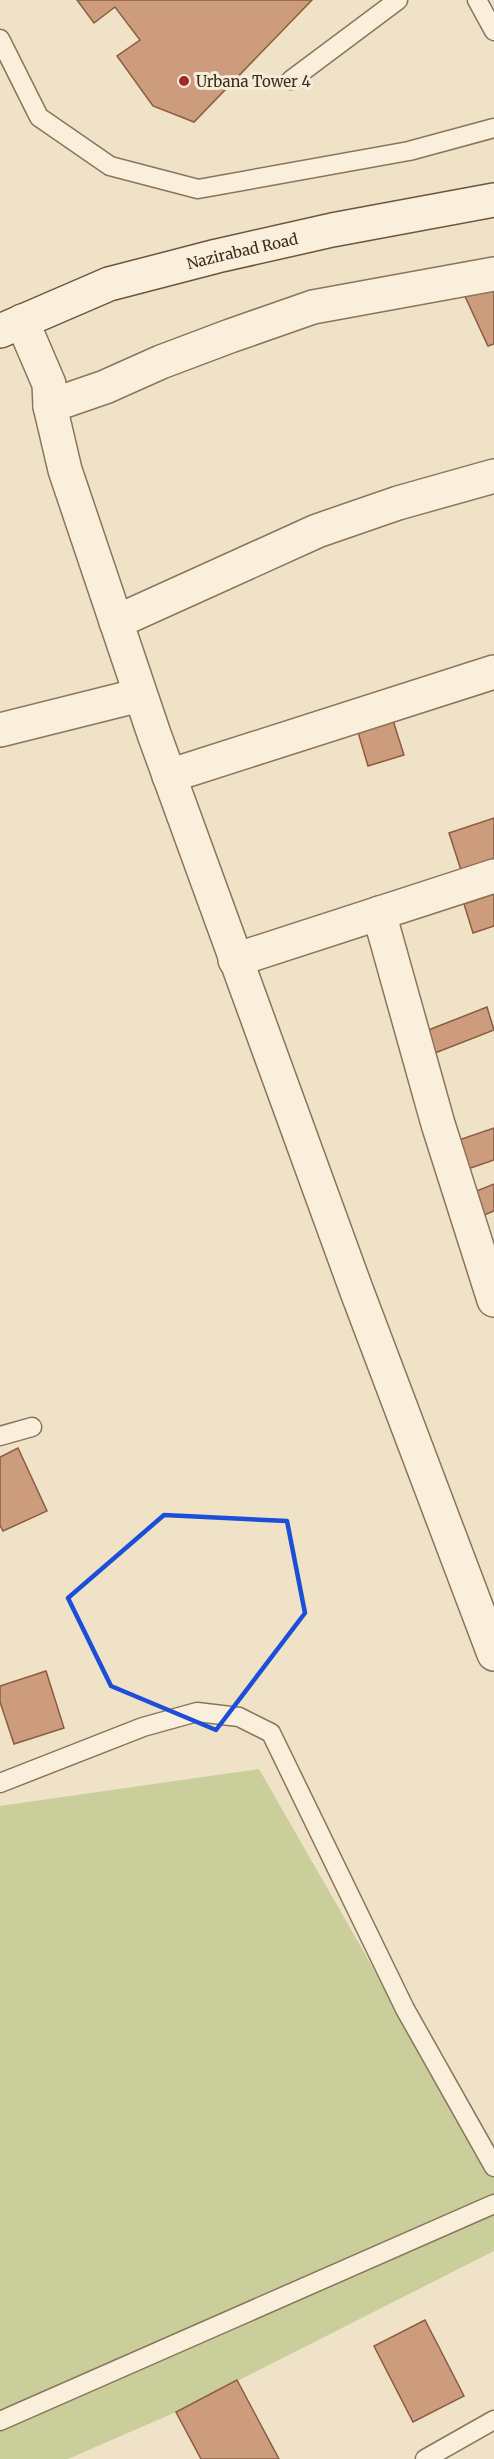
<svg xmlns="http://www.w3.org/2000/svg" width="494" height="2459" viewBox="0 0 494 2459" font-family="Merriweather,serif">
<rect width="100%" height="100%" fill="#efe2c7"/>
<polygon fill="#c9ce9a" points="259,1769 494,2179 494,2251 176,2412 68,2459 0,2459 0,1806"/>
<g fill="#cd9c7d" stroke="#8b5c41" stroke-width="1.5">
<polygon points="77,0 312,0 194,122 153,106 117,56 140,40 115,7 94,23"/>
<polygon points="494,285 494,344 488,346 463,292"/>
<polygon points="390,711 404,755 368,766 355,722"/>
<polygon points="494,818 494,859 461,870 449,833"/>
<polygon points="494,894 494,926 473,933 464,904"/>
<polygon points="487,1007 494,1030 435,1053 426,1031"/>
<polygon points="494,1128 494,1160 459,1172 450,1143"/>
<polygon points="494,1184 494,1211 472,1220 462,1197"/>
<polygon points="18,1448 47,1511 3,1531 0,1525 0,1457"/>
<polygon points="46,1671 64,1728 14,1744 0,1702 0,1686"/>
<polygon points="425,2320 464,2396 413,2422 374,2346"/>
<polygon points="237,2380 279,2459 201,2459 176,2412"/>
</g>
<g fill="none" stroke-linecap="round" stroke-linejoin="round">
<defs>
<g id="service">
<polyline points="477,0 494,31"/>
<polyline points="0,39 39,117 110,166 198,189 409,151 494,128"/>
<polyline points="291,80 398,0"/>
<polyline points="0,1436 32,1427"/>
<polyline points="0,1783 143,1727 197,1712 239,1717 271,1733 405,2009 494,2167"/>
<polyline points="0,2421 494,2204"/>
<polyline points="425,2459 494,2420"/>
</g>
<g id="minor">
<polyline points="22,321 49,384 50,406 65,470 154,734 356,1289 494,1654"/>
<polyline points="50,406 105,387 161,362 230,336 313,307 494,274"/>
<polyline points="116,622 317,531 398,503 494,476"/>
<polyline points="0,730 140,695"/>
<polyline points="169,776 494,672"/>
<polyline points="379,913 438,1124 494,1300"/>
<polyline points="235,960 494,876"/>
</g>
<g id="secondary">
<path id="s1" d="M0,331L109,284L217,256L332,230L494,200"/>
</g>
</defs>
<use href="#service" stroke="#8b745c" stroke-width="21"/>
<use href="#minor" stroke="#8b745c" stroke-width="36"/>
<use href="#secondary" stroke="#6d553f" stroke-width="36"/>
<use href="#service" stroke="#f9efdb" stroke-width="18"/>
<use href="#minor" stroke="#f9efdb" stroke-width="33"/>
<use href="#secondary" stroke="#f9efdb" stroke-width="33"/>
</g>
<path fill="none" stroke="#1d4ed8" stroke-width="4.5" stroke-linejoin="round" d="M164,1515L287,1521L305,1613L216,1730L111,1686L68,1598Z"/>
<circle fill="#9b2b2f" stroke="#f6ecd7" stroke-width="2" cx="184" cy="81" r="6"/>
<g text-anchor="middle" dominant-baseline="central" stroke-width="6" stroke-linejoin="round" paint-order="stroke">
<g font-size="15" fill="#3b2c20" stroke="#f6ecd7" text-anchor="start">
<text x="196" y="81">Urbana Tower 4</text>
</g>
<g font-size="15" fill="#3b2c20" stroke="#f6ecd7">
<text stroke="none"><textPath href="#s1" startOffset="256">Nazirabad Road</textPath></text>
</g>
</g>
</svg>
